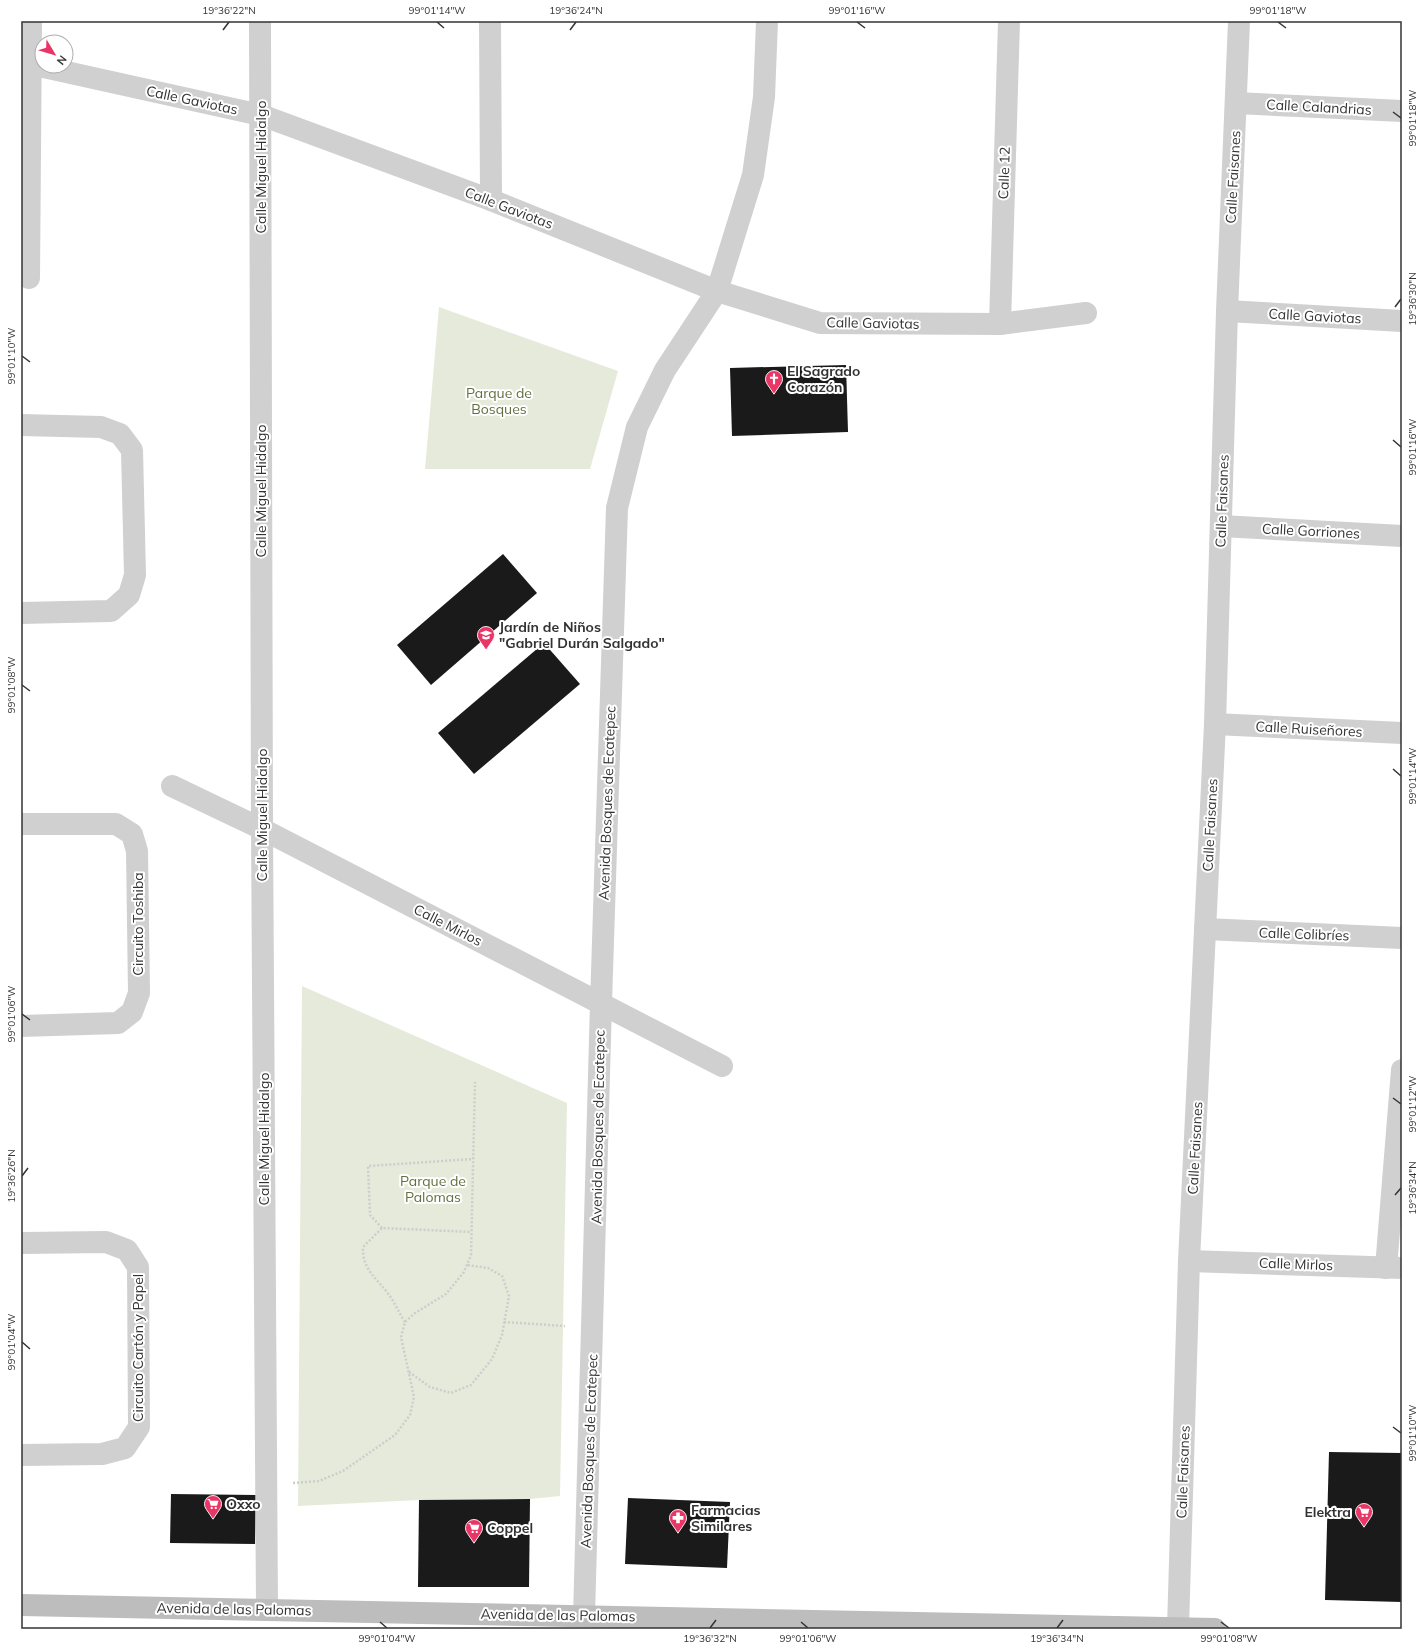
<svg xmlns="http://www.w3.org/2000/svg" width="1423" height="1650" viewBox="0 0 1423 1650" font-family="Mulish,sans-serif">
<rect width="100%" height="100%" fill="#fff"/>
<g fill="#e6eadb">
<polygon points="439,307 618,371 590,469 425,469"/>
<polygon points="302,986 567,1103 560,1496 530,1499 419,1500 298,1506"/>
</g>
<g fill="#1a1a1a">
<polygon points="846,365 848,432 732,436 730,368"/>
<polygon points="503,554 537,593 431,685 397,645"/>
<polygon points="544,643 580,684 474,774 438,733"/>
<polygon points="1329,1452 1402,1453 1402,1602 1325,1600"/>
<polygon points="171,1494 256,1495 255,1544 170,1543"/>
<polygon points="628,1498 730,1502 727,1568 625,1564"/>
<polygon points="530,1499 529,1587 418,1587 419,1500"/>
</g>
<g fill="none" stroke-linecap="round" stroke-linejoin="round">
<g stroke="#cdcdcd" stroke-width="2.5" stroke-dasharray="2 2" stroke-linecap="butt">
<polyline points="382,1228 370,1215 368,1166 473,1159"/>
<path d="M405,1322C399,1313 395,1303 389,1295C377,1278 362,1270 363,1247L382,1228L471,1232"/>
<polyline points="504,1322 565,1326"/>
<polyline points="409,1372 430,1387 451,1393 471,1385 492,1359 502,1335 509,1296 502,1276 488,1268 467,1265"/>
<polyline points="293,1483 319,1481 343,1471 395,1435 410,1415 414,1397 401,1337 405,1322 415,1313 446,1294 464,1272 471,1255 475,1082"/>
</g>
<g stroke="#d0d0d0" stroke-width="22">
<polyline points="260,21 262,829 267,1609"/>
<polyline points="490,21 491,200"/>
<polyline points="21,62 261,115 491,200 717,291 820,323 1000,324 1086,313"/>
<polyline points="1236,103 1402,111"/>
<polyline points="29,278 31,21"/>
<polyline points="1227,311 1402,321"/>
<polyline points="1000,324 1009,21"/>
<polyline points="21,425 101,427 120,434 132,450 135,575 129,595 111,611 21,613"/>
<polyline points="1221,526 1402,536"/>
<polyline points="1215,724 1402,733"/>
<polyline points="172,786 262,829 722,1066"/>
<polyline points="21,824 116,824 132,834 137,851 139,993 132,1012 118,1023 21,1026"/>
<polyline points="1205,929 1402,938"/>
<polyline points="21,1243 106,1242 127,1250 138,1267 139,1427 125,1448 102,1454 21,1455"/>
<polyline points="1189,1261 1402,1268"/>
<polyline points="1386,1268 1402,1070"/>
<polyline points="584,1616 601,1003 617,508 637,427 665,370 717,291 753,175 764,97 767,21"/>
<polyline points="1178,1628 1189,1261 1215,724 1227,311 1239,21"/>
</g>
<polyline stroke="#bdbdbd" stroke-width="22" points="21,1605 1215,1629"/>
</g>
<path fill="none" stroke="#333" stroke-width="1.5" d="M437,22L444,28M857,22L865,28M1278,22L1286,28M223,30L229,22M570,30L576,22M1393,112L1401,118M1395,307L1401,299M22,356L30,362M1393,440L1401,447M22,685L30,691M1393,769L1401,776M22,1014L30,1020M1393,1098L1401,1104M22,1176L28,1168M1395,1195L1401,1188M22,1342L30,1349M1393,1427L1401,1433M380,1622L387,1628M801,1622L808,1628M1221,1622L1229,1628M710,1628L716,1620M1057,1628L1063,1620"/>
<defs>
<symbol id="church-pin" viewBox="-11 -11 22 30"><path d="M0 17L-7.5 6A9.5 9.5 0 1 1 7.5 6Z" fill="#e93666" stroke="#fff"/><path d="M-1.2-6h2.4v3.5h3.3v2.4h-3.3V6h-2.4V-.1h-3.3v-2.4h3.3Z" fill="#fff"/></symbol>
<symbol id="school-pin" viewBox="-11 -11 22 30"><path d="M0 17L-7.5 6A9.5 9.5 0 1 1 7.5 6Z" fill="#e93666" stroke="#fff"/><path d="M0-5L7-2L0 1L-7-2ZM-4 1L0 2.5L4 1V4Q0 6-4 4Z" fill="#fff"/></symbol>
<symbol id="supermarket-pin" viewBox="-11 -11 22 30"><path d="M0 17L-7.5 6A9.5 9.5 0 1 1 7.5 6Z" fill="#e93666" stroke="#fff"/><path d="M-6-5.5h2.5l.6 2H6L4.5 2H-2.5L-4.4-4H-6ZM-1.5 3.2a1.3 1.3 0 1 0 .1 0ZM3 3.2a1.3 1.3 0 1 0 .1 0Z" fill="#fff"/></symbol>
<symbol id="pharmacy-pin" viewBox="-11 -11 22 30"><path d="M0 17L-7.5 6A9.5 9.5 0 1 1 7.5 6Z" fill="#e93666" stroke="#fff"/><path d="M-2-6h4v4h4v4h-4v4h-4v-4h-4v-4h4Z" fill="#fff"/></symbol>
</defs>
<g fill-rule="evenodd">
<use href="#church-pin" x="764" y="369" width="20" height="27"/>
<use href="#school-pin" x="476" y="625" width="20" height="27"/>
<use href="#supermarket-pin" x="203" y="1494" width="20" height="27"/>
<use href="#supermarket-pin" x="1354" y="1502" width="20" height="27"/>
<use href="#pharmacy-pin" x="668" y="1508" width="20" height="27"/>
<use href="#supermarket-pin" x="464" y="1518" width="20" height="27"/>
</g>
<g text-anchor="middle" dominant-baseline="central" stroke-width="4" stroke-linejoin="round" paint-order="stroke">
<g font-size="14" fill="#333" stroke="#fff">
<text transform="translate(192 100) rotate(12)">Calle Gaviotas</text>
<text transform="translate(1319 107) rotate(3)">Calle Calandrias</text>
<text transform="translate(261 167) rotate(-90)">Calle Miguel Hidalgo</text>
<text transform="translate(1004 173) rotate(-88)">Calle 12</text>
<text transform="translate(1233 177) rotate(-87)">Calle Faisanes</text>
<text transform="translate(509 208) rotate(21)">Calle Gaviotas</text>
<text transform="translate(1315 316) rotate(3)">Calle Gaviotas</text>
<text transform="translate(873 323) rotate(1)">Calle Gaviotas</text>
<text transform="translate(261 491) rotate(-90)">Calle Miguel Hidalgo</text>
<text transform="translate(1222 501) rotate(-88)">Calle Faisanes</text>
<text transform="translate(1311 531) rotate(3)">Calle Gorriones</text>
<text transform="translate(1309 729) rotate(3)">Calle Ruiseñores</text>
<text transform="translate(607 803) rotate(-88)">Avenida Bosques de Ecatepec</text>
<text transform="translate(262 815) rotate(-90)">Calle Miguel Hidalgo</text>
<text transform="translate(1210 825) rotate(-87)">Calle Faisanes</text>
<text transform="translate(138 924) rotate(-90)">Circuito Toshiba</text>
<text transform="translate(448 925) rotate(27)">Calle Mirlos</text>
<text transform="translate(1304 934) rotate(2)">Calle Colibríes</text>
<text transform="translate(598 1127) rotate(-89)">Avenida Bosques de Ecatepec</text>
<text transform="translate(264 1139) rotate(-90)">Calle Miguel Hidalgo</text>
<text transform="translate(1195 1148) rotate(-87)">Calle Faisanes</text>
<text transform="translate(1296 1264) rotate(2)">Calle Mirlos</text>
<text transform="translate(138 1348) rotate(-90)">Circuito Cartón y Papel</text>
<text transform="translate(589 1451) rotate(-88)">Avenida Bosques de Ecatepec</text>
<text transform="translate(1183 1472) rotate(-88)">Calle Faisanes</text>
<text transform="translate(234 1609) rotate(1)">Avenida de las Palomas</text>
<text transform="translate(558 1615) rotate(1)">Avenida de las Palomas</text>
</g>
<g font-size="14" font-weight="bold" fill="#333" stroke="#fff" text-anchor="start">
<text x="787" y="371">El Sagrado<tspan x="787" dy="16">Corazón</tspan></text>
<text x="499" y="627">Jardín de Niños<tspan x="499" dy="16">"Gabriel Durán Salgado"</tspan></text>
<text x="226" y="1504">Oxxo</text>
<text x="691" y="1510">Farmacias<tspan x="691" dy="16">Similares</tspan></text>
<text x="1351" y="1512" text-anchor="end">Elektra</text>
<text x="487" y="1528">Coppel</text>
</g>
<g font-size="14" fill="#60713e" stroke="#fff">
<text x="499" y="393">Parque de<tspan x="499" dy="16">Bosques</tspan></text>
<text x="433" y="1181">Parque de<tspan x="433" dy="16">Palomas</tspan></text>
</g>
</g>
<rect width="1423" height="1650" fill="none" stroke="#ffffff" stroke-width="44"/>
<g transform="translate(54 54) rotate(128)"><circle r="19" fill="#ffffff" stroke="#adadad"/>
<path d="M0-3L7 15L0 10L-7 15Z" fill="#e93666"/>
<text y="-6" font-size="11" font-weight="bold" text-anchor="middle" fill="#333333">N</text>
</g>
<rect x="22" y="22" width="1379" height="1606" fill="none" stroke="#333" stroke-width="1.5"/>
<g font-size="10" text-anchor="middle" fill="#333">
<text x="229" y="14">19°36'22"N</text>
<text x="437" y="14">99°01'14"W</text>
<text x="576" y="14">19°36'24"N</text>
<text x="857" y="14">99°01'16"W</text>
<text x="1278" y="14">99°01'18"W</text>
<text transform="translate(1412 118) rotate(-90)" y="4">99°01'18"W</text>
<text transform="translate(1412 299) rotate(-90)" y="4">19°36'30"N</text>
<text transform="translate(11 356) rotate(-90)" y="4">99°01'10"W</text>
<text transform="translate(1412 447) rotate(-90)" y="4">99°01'16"W</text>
<text transform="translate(11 685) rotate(-90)" y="4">99°01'08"W</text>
<text transform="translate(1412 776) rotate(-90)" y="4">99°01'14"W</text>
<text transform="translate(11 1014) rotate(-90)" y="4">99°01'06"W</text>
<text transform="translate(1412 1104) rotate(-90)" y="4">99°01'12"W</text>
<text transform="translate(11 1176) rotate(-90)" y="4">19°36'26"N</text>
<text transform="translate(1412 1188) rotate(-90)" y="4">19°36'34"N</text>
<text transform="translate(11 1342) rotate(-90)" y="4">99°01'04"W</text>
<text transform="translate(1412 1433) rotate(-90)" y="4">99°01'10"W</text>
<text x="387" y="1642">99°01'04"W</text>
<text x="710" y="1642">19°36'32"N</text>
<text x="808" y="1642">99°01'06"W</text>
<text x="1057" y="1642">19°36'34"N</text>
<text x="1229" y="1642">99°01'08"W</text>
</g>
</svg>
